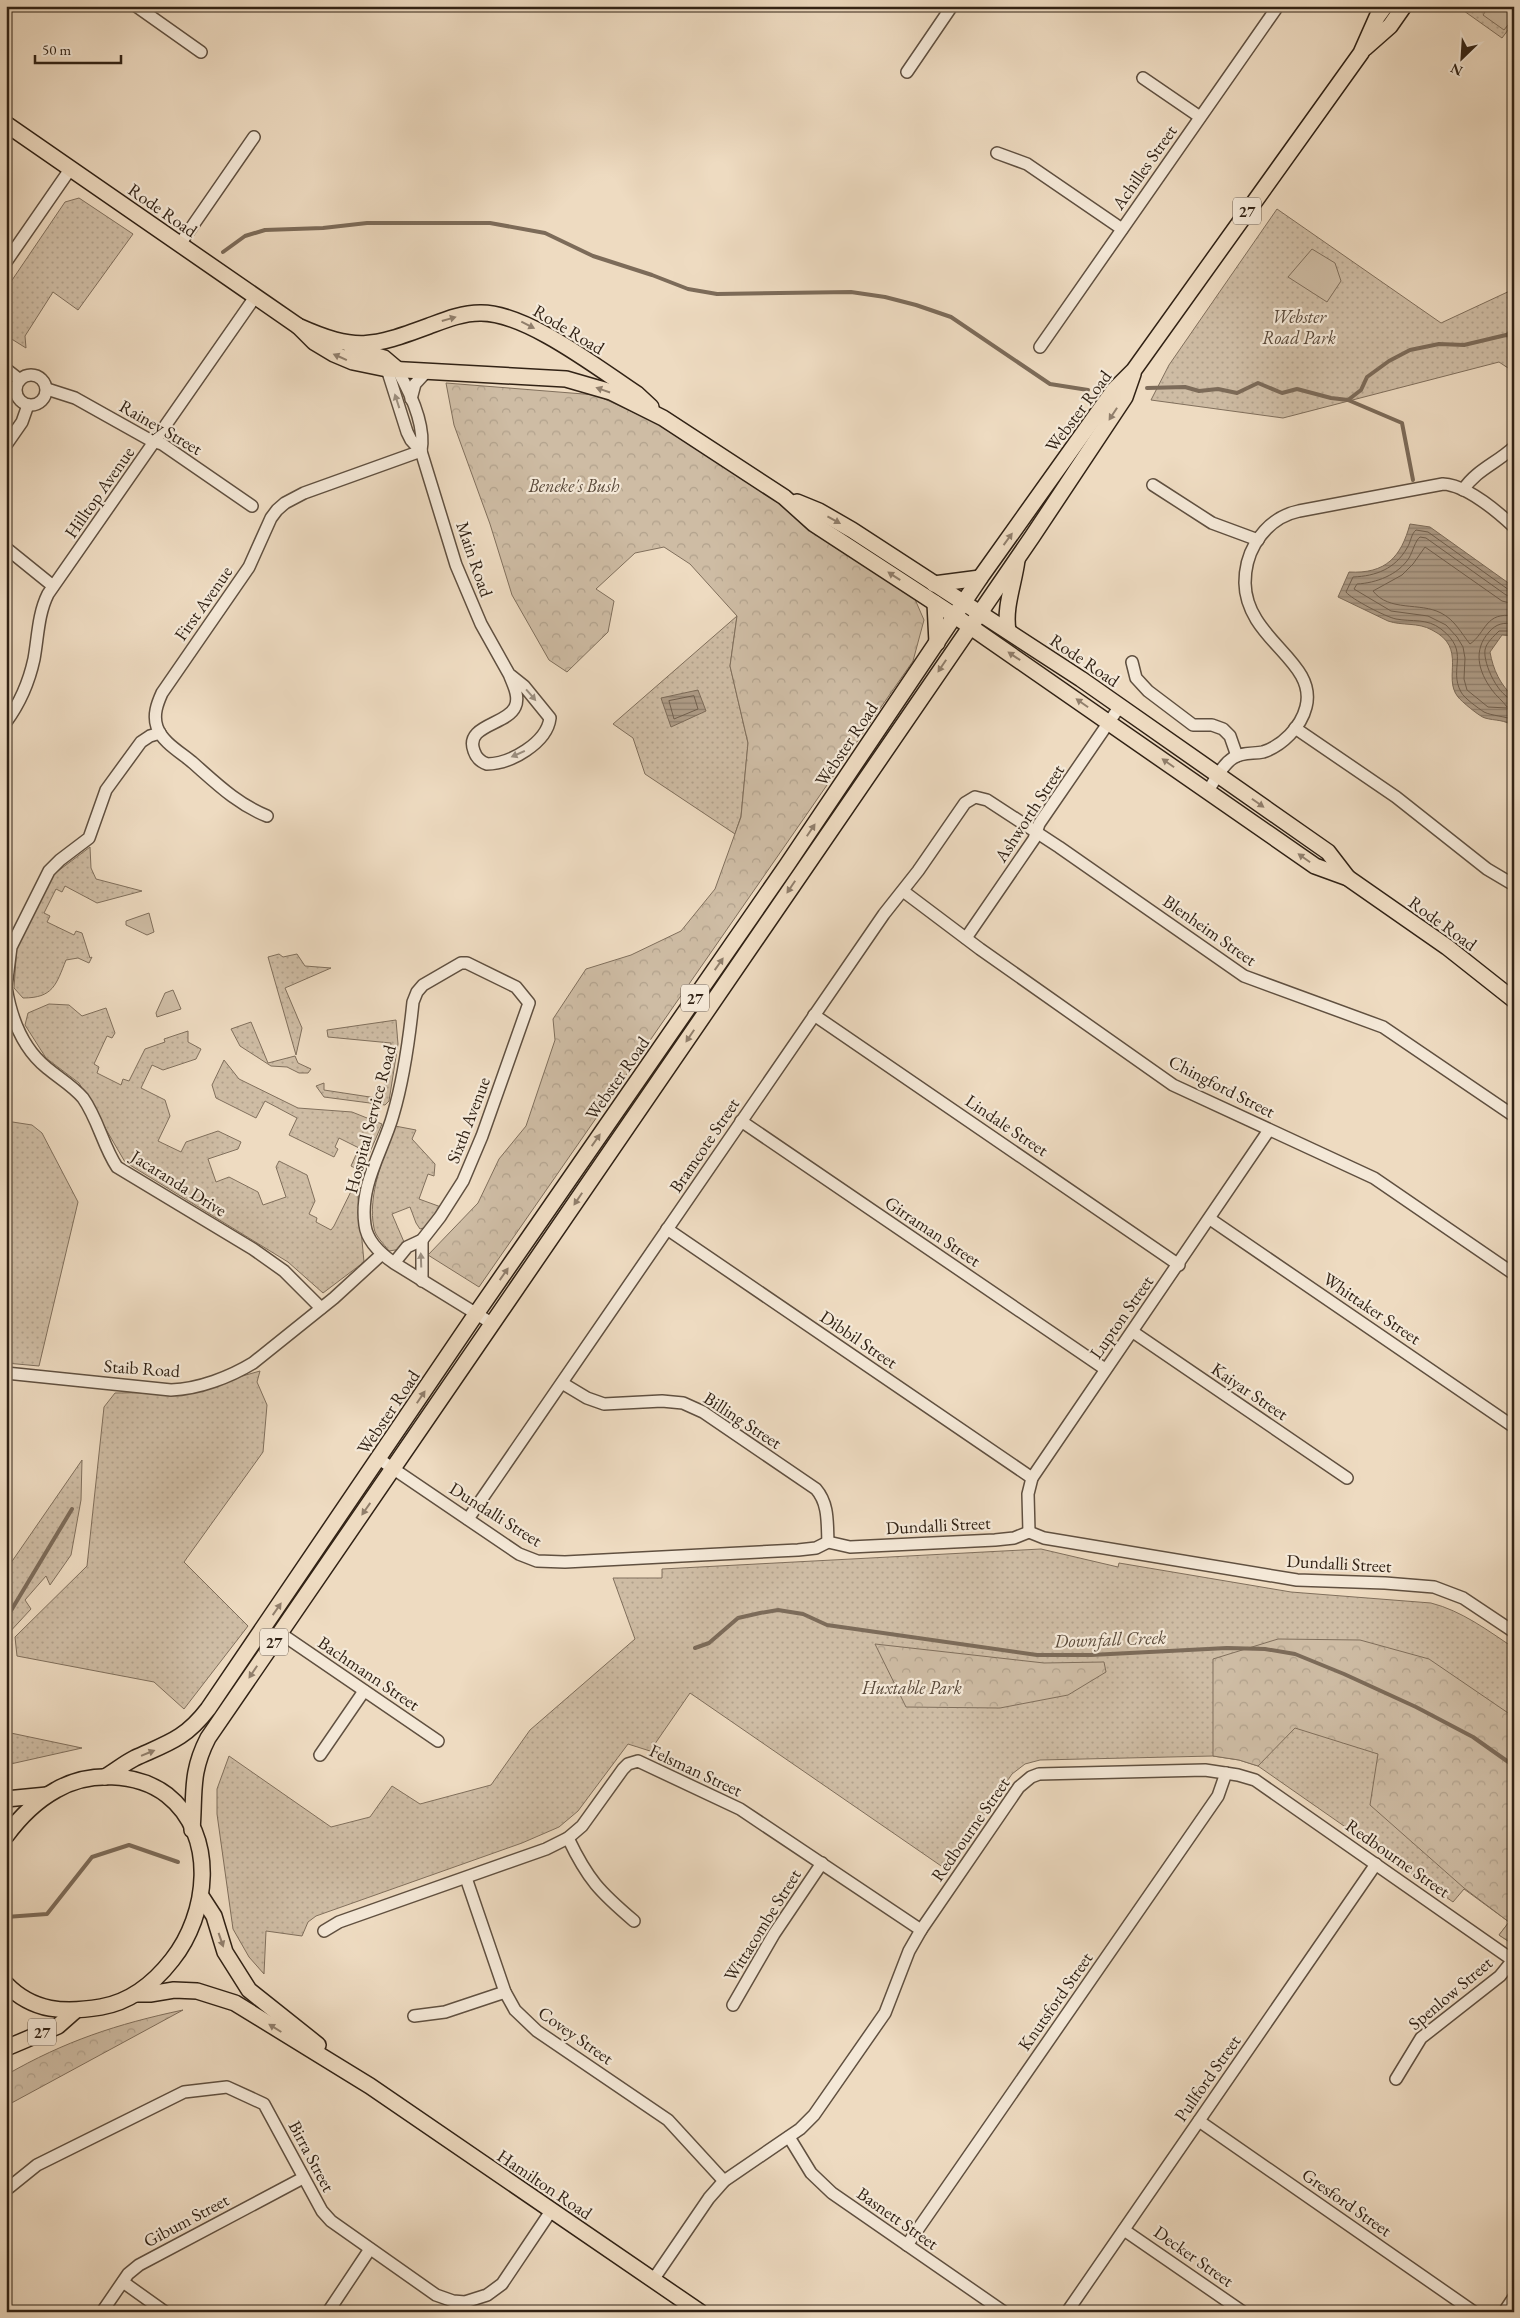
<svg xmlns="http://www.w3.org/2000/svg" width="1520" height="2318" viewBox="0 0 1520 2318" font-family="'EB Garamond',serif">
<defs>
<pattern id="grass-dots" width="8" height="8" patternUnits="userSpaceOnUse" patternTransform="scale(1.25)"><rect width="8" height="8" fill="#cebca4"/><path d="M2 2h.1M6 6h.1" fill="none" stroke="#b1a18c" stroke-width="1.8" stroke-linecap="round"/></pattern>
<pattern id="forest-crowns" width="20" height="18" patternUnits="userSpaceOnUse" patternTransform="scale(1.25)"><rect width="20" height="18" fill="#cebca4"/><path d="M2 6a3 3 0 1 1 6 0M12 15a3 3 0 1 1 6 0" fill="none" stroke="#b1a18c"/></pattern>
<pattern id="water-rules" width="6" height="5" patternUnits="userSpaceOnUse" patternTransform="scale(1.25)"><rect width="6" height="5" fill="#ae9c87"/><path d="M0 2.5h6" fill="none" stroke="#8e7f6d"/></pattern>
</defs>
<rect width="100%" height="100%" fill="#eedbc1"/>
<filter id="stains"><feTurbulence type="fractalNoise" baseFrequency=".004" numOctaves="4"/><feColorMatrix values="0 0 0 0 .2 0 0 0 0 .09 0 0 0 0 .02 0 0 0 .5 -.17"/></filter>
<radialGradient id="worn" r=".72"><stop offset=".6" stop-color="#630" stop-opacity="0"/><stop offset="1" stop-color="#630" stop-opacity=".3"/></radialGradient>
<g fill="url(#grass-dots)" stroke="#806f5c">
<polygon points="1457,6 1514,6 1514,22 1502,38"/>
<polygon points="79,198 133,234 78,310 53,292 25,336 26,348 10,338 6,329 6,289 65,202"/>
<polygon points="1277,209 1441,323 1514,289 1514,372 1499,362 1283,418 1151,400 1169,365"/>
<polygon points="737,616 730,666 748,743 741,816 735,834 645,774 633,738 613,724"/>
<path d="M90,847L91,868L96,879L142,891L97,903L65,886L62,892L56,889L44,913L50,916L47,922L74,935L76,931L82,933L90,958L92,957L89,963L78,958L66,960C56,985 53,998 23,998L14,988L17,944L54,874Z"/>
<polygon points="279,954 283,957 297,954 305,966 331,968 285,988 302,1028 296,1055 268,957"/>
<polygon points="49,1004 69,1005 82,1016 106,1008 115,1033 112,1038 107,1036 94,1064 99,1067 97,1073 121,1085 123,1079 129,1081 145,1049 165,1042 164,1039 188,1031 188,1042 201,1049 196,1059 163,1070 152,1065 141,1088 165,1100 170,1116 158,1141 181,1152 186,1142 218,1131 241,1142 238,1149 208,1159 216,1182 229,1177 258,1192 263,1205 286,1197 276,1167 279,1161 307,1175 315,1201 309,1214 317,1218 316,1222 331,1230 334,1226 361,1171 351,1166 359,1148 339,1138 335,1147 338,1149 334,1157 289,1135 297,1118 265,1101 256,1118 216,1098 212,1085 224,1060 239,1079 298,1108 352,1112 382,1124 367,1159 358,1197 364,1262 323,1293 288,1262 125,1162 79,1083 46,1058 25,1025 28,1013"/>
<polygon points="396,1020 398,1044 389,1101 385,1105 324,1097 316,1086 324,1083 324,1090 383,1099 391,1043 328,1037 327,1030"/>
<polygon points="251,1022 268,1063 295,1056 298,1063 311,1069 308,1073 299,1073 287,1067 271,1066 240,1046 231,1029"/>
<polygon points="6,1121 32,1125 42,1133 78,1202 39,1366 6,1363"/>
<path d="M395,1126L416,1130L412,1139L435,1164L434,1176L428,1174L419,1199L441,1207L430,1226L420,1229L416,1223L410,1207L392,1214L404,1242L401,1249L389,1251C384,1244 375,1236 374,1228C367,1196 384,1155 395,1126Z"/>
<polygon points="260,1371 257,1382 267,1405 263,1452 184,1562 248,1626 184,1709 154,1682 17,1656 15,1637 87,1566 104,1407 115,1393 186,1392"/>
<polygon points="82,1460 81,1500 71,1555 50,1585 46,1576 25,1600 31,1609 6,1636 6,1570"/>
<path d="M1041,1549L1118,1567L1119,1563L1291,1592L1431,1603C1462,1611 1487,1630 1514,1648V1945L1499,1935L1509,1922L1464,1889L1453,1902L1258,1766L1239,1760L1213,1756L1040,1760L1025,1764L1012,1774L947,1870L690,1693L650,1751L628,1744L578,1811L559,1827L522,1843L316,1916L308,1922L302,1936L266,1931L264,1974L249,1957L233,1929L217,1814V1789L229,1756L331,1827L370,1817L392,1786L420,1804L491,1785L530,1730L635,1639L613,1578H662V1569Z"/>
<polygon points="6,1732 82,1748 6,1765"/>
</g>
<g fill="url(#forest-crowns)" stroke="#806f5c">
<polygon points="446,383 596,395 676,432 914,597 924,620 913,661 479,1287 428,1255 478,1203 499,1159 526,1126 555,1040 553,1019 586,969 631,955 681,931 715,889 741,817 748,743 730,666 737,616 690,564 664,547 635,553 596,589 614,601 608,632 567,672 549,660 512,595 490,524 454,425"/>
<polygon points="1278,1639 1360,1640 1429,1659 1514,1717 1514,1945 1499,1935 1509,1922 1464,1888 1370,1805 1378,1754 1295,1728 1258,1766 1239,1760 1213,1756 1213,1659"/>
<polygon points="875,1644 1044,1663 1104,1662 1106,1672 1068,1695 1000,1708 906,1707"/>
<path d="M183,2010L6,2106V2075C65,2041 117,2024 183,2010Z"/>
</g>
<g fill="#cebca4" stroke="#806f5c">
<polygon points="1489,6 1514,6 1514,17 1504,30 1483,15"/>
<polygon points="1312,249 1335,263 1341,281 1327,302 1288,277"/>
<polygon points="149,913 154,932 147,935 126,925 126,921"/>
<polygon points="173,990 181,1009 157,1017 156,1013 165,993"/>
</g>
<g fill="url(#water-rules)" stroke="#7c6b59">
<path d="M1410,524L1430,527L1514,587V636L1502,635L1490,652C1493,669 1500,685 1514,697V727C1505,719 1495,721 1485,718C1480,717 1461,701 1458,697C1442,677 1468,648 1432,630C1418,622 1402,626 1388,621L1338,597L1349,572C1386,574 1401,557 1410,524Z"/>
<polygon points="698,690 706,711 671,727 661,698"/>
</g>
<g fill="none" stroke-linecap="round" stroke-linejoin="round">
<g stroke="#705f4e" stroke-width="1">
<path d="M1514,591L1509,590L1428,532L1416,530C1411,534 1411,542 1407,548C1395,569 1376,576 1353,577L1346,592C1351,599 1386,617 1396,619C1412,622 1427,618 1441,629C1471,652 1448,668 1461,692C1464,698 1478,708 1484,712C1492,716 1505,716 1514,720"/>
<path d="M1514,597L1506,595L1426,538L1420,537C1415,541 1413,551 1409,558C1398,575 1376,583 1357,584L1354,589L1391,611L1428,616L1446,625L1457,637L1463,647L1465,658L1464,679L1467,690L1488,707L1507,708L1514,713"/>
<path d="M1514,604L1502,601L1425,547L1413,564L1402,575L1373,591C1389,612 1420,602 1441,613C1455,620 1461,633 1470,644C1486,633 1485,611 1514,616"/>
<path d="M1514,624C1503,622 1496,624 1489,632C1473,650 1478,671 1492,690C1496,696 1503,701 1507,707H1514"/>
<path d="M1514,631H1499C1494,636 1486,643 1485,650C1483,664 1499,698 1514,700"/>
<polygon points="694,696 698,709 674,719 669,701"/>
</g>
<g stroke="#7c6b59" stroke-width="4">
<polyline points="223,252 245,236 265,230 323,228 367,223 490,223 545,233 593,256 652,275 688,289 717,294 851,292 885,297 916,305 951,317 1050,384 1088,390"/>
<polyline points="1507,335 1514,328"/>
<polyline points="1147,388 1185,387 1199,391 1218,389 1237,393 1258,383 1282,393 1297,389 1331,398 1348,400 1361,390 1367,377 1389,361 1410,350 1439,344 1464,345 1506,335 1514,336"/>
<polyline points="1348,400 1402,423 1413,480"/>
<polyline points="6,1619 72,1509"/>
<polyline points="695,1648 709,1643 738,1618 760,1613 778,1610 803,1614 827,1625 1037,1655 1091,1655 1227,1648 1265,1649 1295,1654 1344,1674 1416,1707 1473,1737 1514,1766"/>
<polyline points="6,1917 47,1914 92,1857 129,1845 178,1862"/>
</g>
<defs>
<g id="minor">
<polyline points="136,6 201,52"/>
<polyline points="907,72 952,6"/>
<polyline points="1143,78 1200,117"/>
<polyline points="997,153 1027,164 1122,229"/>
<polyline points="180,244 254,137"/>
<polyline points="6,262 71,168"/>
<polyline points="1040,347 1278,6"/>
<polyline points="6,369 20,380"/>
<path d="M387,369L407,432L411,440L421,451L456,565L481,624L509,674L524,686L550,718C547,743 510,764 487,764C481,762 476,757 474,751C464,725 507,725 515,707C520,697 513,684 509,674"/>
<path d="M397,369C410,392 426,425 421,451"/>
<circle cx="31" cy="390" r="15"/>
<polyline points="47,389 75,398 150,440 162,444 252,506"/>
<polyline points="411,399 415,384 427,371"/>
<polyline points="6,445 22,422 28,405"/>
<polyline points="1153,485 1212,523 1258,540"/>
<path d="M1463,490C1476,470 1497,463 1514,447"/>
<polyline points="6,548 53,586"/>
<polyline points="1132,662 1136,678 1148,691 1193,725 1212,725 1223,729 1230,736 1237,756"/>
<path d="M6,722C20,703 29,682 34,659C38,637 38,614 48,594L255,297"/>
<polyline points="1295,728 1396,797 1487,869 1514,885"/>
<path d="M1208,791C1215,780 1222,765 1233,758C1242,752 1253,754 1263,752C1282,746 1301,727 1306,707C1318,661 1246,640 1245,583C1245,569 1248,556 1255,544C1265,527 1280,515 1299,511L1443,484C1466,485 1497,511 1514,527"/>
<path d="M267,816C237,804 216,783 192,762C180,752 162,742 157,727C153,715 157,704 162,693L249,567L271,518L277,510L285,503L304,493L421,451"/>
<polyline points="903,891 980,949 1173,1085 1374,1178 1514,1274"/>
<polyline points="966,938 1034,839 1039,824 1120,706"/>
<path d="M6,987C11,1018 22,1048 47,1068C59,1078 73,1086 83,1098C98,1119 103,1146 117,1167L253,1249L284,1271L321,1308"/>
<polyline points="6,987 11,947 49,871 60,860 89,838 106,790 141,742 150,736 160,733"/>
<polyline points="814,1015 1179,1265"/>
<polyline points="741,1121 1105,1369"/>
<polyline points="1210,1219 1514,1427"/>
<polyline points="667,1229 1032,1478"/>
<polyline points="422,1240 422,1281"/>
<path d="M394,1263L407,1247L422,1240L440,1217L463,1181L482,1136L529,1003L516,987L467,963H461L423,985L417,992L413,1002C409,1041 404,1078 393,1115C383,1151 359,1185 365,1225C367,1242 381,1254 394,1263L493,1324"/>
<polyline points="1133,1332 1347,1478"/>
<path d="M6,1373L171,1390C199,1389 230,1377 253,1363L334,1298L382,1254"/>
<path d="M562,1383L587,1398L604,1404L662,1401L683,1403L703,1412L816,1489C829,1504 827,1523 828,1542"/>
<polyline points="379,1459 519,1554 537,1561 565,1562 798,1550 816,1548 828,1542 850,1547 995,1540 1014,1538 1029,1532 1044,1538 1297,1580 1385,1583 1434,1587 1463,1598 1514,1632"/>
<polyline points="468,1519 884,914 918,871 965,803 975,797 987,800 1059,847 1244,976 1383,1027 1514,1116"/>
<polyline points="1029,1532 1028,1494 1032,1478 1269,1130"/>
<polyline points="280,1633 438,1741"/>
<polyline points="320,1755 364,1691"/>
<path d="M568,1838C588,1880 600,1892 634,1921"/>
<polyline points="466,1878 505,1992 515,2010 537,2031 668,2120 724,2181"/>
<polyline points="324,1931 339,1922 546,1849 568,1838 582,1826 623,1769 628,1764 638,1761 740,1809 921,1930"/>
<polyline points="733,2005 774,1934 822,1863"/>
<polyline points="414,2016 445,2012 505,1992"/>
<polyline points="1396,2079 1421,2038 1500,1976 1513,1960"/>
<polyline points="1199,2121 1474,2312"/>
<polyline points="789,2137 811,2173 832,2193 1004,2312"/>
<polyline points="6,2190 37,2165 184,2092 227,2087 264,2104 322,2211 331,2221 436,2295 453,2301 465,2302 487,2295 502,2284 551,2211"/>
<polyline points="1124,2230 1243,2312"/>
<polyline points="907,2245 1218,1796 1226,1773"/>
<polyline points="653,2280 709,2198 724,2181 800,2129 814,2115 885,2013 909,1951 921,1930 1019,1787 1031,1777 1039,1774 1205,1770 1238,1775 1255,1780 1514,1961"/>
<polyline points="123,2282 165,2312"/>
<polyline points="102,2312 128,2274 139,2265 303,2178"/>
<polyline points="328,2312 370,2249"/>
<polyline points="1067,2312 1376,1864"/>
<polyline points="1504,2312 1514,2297"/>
</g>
<g id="major">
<polyline points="1365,48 1390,26 1404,6"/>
<path d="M6,124L298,326C356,352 372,347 429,326C445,320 462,313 480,313C526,312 599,369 637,394L651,407"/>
<polyline points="298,326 314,342 334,354 353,362 387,369 566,379 611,392 663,418 784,497 814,524 955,616 1315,866 1348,878 1447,947 1514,1000"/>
<polyline points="352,349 384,358 397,369"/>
<polyline points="797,502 819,511 852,530 1081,679 1328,852 1348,878"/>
<polyline points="934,584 980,578"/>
<polyline points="935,603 937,643"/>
<path d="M1008,631C1004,607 1014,584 1017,560"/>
<path d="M105,1777C115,1771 125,1763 135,1758C168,1743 185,1739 208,1709L476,1314L787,865L980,578L1114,390L1134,370L1361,53L1377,17L1385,6"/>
<polyline points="6,1799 47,1795"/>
<path d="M192,1830C195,1793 190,1773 208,1738L1032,537L1125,397L1133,374"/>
<path d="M6,1836C20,1817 36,1801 56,1790C88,1771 137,1772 167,1795C218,1835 208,1915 172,1960C154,1983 130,2002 101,2007C65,2013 33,2012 6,1984"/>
<polyline points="201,1896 214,1916 225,1952 249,1990 318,2045"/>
<polyline points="136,1994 150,1994 174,1990 197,1991 235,2003 370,2086 700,2312"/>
<polyline points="6,2048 58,2026 75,2011"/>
</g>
</defs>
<use href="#minor" stroke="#605040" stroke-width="14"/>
<use href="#major" stroke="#312215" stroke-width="18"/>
<use href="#minor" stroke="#f4e8d7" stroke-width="11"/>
<use href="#major" stroke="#eedbc1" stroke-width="15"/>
</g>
<defs><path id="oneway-solid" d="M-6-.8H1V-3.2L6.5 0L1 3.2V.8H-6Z" transform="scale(1.25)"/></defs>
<g fill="#907e6b">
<use href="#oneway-solid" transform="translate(449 319) rotate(-16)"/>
<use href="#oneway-solid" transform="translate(528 325) rotate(27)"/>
<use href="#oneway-solid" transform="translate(340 357) rotate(-156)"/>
<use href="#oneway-solid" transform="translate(603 390) rotate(-161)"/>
<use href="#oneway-solid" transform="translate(1113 414) rotate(123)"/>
<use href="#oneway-solid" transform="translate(834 520) rotate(29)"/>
<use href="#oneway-solid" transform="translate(1008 539) rotate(-54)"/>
<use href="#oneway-solid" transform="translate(894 576) rotate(-147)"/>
<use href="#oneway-solid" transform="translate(1014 656) rotate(-146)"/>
<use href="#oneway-solid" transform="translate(942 666) rotate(124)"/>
<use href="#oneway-solid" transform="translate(1082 703) rotate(-145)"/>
<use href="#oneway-solid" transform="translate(1168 763) rotate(-145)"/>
<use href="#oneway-solid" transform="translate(1258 803) rotate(35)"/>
<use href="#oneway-solid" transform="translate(811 830) rotate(-56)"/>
<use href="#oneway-solid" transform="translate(1304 858) rotate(-145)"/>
<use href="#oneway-solid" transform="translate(791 887) rotate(124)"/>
<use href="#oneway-solid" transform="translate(719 964) rotate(-55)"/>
<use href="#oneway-solid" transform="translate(690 1036) rotate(124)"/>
<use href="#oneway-solid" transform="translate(596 1140) rotate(-55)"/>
<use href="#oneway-solid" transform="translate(578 1199) rotate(124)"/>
<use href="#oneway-solid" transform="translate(504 1274) rotate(-55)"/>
<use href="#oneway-solid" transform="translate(421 1397) rotate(-56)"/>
<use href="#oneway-solid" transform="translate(366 1509) rotate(125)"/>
<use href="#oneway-solid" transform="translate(277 1609) rotate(-55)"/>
<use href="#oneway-solid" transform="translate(253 1672) rotate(124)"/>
<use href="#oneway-solid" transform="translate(148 1753) rotate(-22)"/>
<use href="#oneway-solid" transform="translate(221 1940) rotate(71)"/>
<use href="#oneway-solid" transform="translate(275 2028) rotate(-148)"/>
</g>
<g fill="#9c8f80">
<use href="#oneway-solid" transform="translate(397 401) rotate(-108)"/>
<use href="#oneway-solid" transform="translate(531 695) rotate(49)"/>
<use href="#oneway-solid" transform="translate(518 754) rotate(156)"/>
<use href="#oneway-solid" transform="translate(421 1260) rotate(-92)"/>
</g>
<g text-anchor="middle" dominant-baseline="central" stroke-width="4.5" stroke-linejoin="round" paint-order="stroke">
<g fill="#f4e8d7" stroke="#6c5d4f" stroke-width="1">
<rect x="1233" y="197.5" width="28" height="27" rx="4"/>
<rect x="681" y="984.5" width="28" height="27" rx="4"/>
<rect x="260" y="1628.5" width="28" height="27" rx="4"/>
<rect x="28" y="2018.5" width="28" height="27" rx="4"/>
</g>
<g font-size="16" font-weight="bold" fill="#312215">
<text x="1247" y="211">27</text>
<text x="695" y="998">27</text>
<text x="274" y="1642">27</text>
<text x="42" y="2032">27</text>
</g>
<g font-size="18" fill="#312215" stroke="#f4e8d7">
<text transform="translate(1144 167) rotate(-55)">Achilles Street</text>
<text transform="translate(163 210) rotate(35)">Rode Road</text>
<text transform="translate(569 329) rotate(31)">Rode Road</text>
<text transform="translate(1078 411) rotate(-53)">Webster Road</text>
<text transform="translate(161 427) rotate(30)">Rainey Street</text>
<text transform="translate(99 492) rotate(-55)">Hilltop Avenue</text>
<text transform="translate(475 559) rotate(71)">Main Road</text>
<text transform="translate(203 603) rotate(-55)">First Avenue</text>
<text transform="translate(1085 660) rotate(34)">Rode Road</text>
<text transform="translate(846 744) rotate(-56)">Webster Road</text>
<text transform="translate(1029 813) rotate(-57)">Ashworth Street</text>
<text transform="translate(1443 923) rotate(36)">Rode Road</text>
<text transform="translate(1210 930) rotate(35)">Blenheim Street</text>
<text transform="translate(617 1078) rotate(-55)">Webster Road</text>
<text transform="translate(1222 1086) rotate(27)">Chingford Street</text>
<text transform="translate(370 1119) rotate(-75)">Hospital Service Road</text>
<text transform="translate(468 1120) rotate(-69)">Sixth Avenue</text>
<text transform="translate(1007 1125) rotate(34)">Lindale Street</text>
<text transform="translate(704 1145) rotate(-56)">Bramcote Street</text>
<text transform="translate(179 1183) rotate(32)">Jacaranda Drive</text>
<text transform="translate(933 1231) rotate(34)">Girraman Street</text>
<text transform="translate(1372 1308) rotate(34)">Whittaker Street</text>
<text transform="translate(1121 1317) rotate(-55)">Lupton Street</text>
<text transform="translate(859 1339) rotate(34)">Dibbil Street</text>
<text transform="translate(142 1368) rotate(4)">Staib Road</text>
<text transform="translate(1250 1391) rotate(34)">Kaiyar Street</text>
<text transform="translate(388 1412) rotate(-56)">Webster Road</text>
<text transform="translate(743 1420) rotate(33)">Billing Street</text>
<text transform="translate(496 1514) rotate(32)">Dundalli Street</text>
<text transform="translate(938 1525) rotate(-3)">Dundalli Street</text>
<text transform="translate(1339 1563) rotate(3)">Dundalli Street</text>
<text transform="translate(369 1673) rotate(34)">Bachmann Street</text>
<text transform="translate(696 1770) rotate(25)">Felsman Street</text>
<text transform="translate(970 1829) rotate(-55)">Redbourne Street</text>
<text transform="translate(1398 1858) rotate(35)">Redbourne Street</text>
<text transform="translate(762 1925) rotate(-58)">Wittacombe Street</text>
<text transform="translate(1450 1993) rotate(-40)">Spenlow Street</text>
<text transform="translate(1055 2001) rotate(-55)">Knutsford Street</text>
<text transform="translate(576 2035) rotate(35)">Covey Street</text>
<text transform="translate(1207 2078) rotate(-55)">Pullford Street</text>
<text transform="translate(312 2156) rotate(62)">Birra Street</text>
<text transform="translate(545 2184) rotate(34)">Hamilton Road</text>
<text transform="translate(1347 2202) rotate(35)">Gresford Street</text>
<text transform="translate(898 2218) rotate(35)">Basnett Street</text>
<text transform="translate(186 2220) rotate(-28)">Gibum Street</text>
<text transform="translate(1194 2256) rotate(35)">Decker Street</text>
</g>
<g font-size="18" font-style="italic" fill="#584839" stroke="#f4e8d7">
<text x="1299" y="316">Webster<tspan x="1299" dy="21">Road Park</tspan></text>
<text x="574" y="485">Beneke's Bush</text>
<text x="912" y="1687">Huxtable Park</text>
</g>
<g font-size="19" font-style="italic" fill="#5d4d3d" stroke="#f4e8d7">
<text transform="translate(1110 1639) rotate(-2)">Downfall Creek</text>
</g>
</g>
<rect width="1520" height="2318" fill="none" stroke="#eedbc1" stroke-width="25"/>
<rect x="8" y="8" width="1505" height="2303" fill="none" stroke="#312215" stroke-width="2.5"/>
<rect x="12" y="12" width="1495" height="2293" fill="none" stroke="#312215"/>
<g transform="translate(1462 58) rotate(205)" stroke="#f4e8d7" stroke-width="4" paint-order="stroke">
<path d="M0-4L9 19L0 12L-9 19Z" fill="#312215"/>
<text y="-8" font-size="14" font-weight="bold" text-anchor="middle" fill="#312215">N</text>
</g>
<path d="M35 55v8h86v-8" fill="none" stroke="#312215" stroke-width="2.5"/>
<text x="42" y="55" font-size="15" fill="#312215" stroke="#f4e8d7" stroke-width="4" paint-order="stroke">50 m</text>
<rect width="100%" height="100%" filter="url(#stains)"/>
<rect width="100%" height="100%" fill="url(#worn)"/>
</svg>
